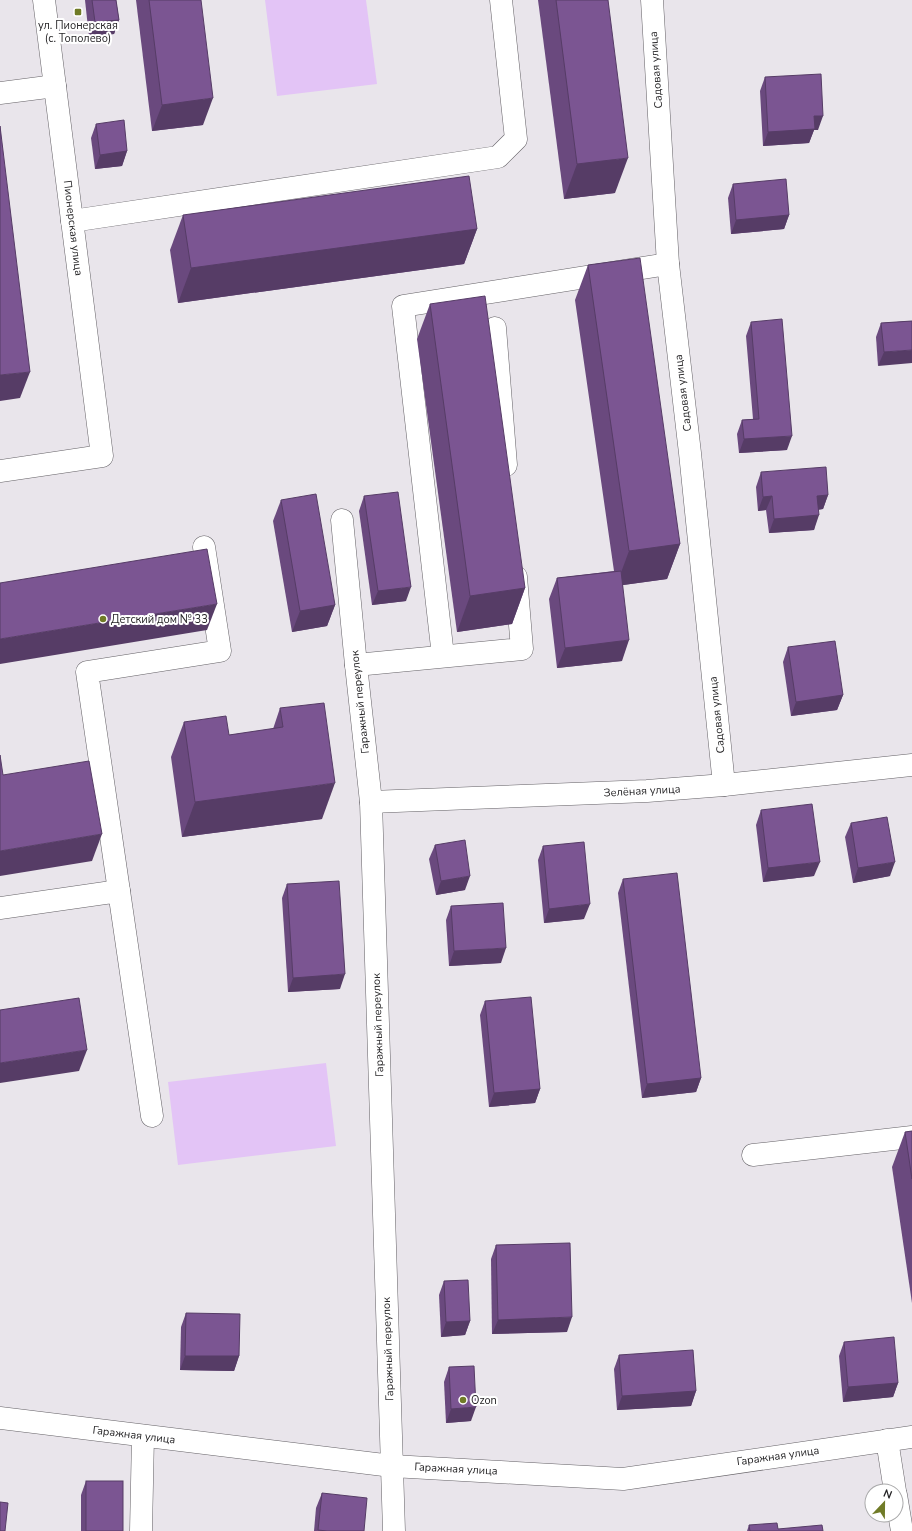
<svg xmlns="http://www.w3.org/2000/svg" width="912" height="1531" viewBox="0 0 912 1531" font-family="'Nunito Sans',sans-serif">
<rect width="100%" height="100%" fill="#e9e5eb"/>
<g fill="#e3c4f6">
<polygon points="265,0 366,0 377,84 277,96"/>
<polygon points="326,1063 336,1146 178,1165 168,1082"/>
</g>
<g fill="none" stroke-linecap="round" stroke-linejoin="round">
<defs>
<g id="minor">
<polyline points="652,0 668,264 690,453 724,785"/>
<polyline points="0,93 55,86"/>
<polyline points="72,221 498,157 516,139 501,0"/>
<polyline points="495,328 506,465"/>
<polyline points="0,471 102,456 44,0"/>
<polyline points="342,520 356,665 371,802 394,1531"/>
<polyline points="443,656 403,306 668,264"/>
<polyline points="356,665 522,649 516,577"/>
<polyline points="371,802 647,791 724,785 912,765"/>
<polyline points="119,891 87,672 220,651 204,547"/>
<polyline points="0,908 119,891 152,1116"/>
<polyline points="753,1155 912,1137"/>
<polyline points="0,1418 392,1466 623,1479 912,1437"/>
<polyline points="887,1440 895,1491"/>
<polyline points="896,1495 902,1531"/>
<polyline points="141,1531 143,1436"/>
</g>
</defs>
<use href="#minor" stroke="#646166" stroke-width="23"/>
<use href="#minor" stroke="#fff" stroke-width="22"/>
</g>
<g fill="#6a497e">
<polygon points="85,0 116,0 119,20 114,34 89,37"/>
<polygon points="136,0 201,0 203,125 152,131"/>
<polygon points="538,0 608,0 615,193 564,199"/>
<polygon points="765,77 818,130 814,130 809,143 763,146 760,91"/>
<polygon points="96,124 127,151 122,166 95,169 91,138"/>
<polygon points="733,184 789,215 784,229 731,234 728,198"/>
<polygon points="183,215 477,229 464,264 178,303 170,250"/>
<polygon points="588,265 680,544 667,579 623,585 622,661 557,668 549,599 557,578 614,571 575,300"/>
<polygon points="430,304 525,588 512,624 457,632 417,339"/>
<polygon points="912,321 878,366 876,337 881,323"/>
<polygon points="751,322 787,450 739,453 737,434 742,420 753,419 746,336"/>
<polygon points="761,472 828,495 823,509 818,510 814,530 769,533 766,510 758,511 756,487"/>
<polygon points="364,496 406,601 372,605 359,511"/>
<polygon points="281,500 335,605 327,626 292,632 273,521"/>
<polygon points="788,647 843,695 837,710 791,716 783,662"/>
<polygon points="280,708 322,819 182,837 171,757 184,722 229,735 273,729"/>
<polygon points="761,810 814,876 763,882 756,825"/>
<polygon points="851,823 890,876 853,883 845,837"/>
<polygon points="435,845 465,890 436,895 429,859"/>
<polygon points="543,846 584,919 544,923 538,860"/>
<polygon points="623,879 701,1078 696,1092 642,1098 618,893"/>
<polygon points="287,884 340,989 288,992 282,898"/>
<polygon points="451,906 501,963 449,966 446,920"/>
<polygon points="485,1001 540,1089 535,1103 489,1107 480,1015"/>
<polygon points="912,1131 912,1303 892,1167 905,1132"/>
<polygon points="496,1245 567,1332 492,1334 491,1259"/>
<polygon points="444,1281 470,1321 465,1335 441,1337 439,1295"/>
<polygon points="186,1313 239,1356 234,1371 180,1370 181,1327"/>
<polygon points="844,1342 898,1383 893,1397 843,1402 839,1356"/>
<polygon points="619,1355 696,1391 691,1406 617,1410 614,1369"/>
<polygon points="449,1367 471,1421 446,1423 444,1382"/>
<polygon points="86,1481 123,1531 81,1531 81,1495"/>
<polygon points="322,1493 364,1531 314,1531 316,1508"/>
<polygon points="749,1525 778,1529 823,1531 747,1531"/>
</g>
<g fill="#563c66">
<polygon points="119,20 114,34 89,37 95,22"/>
<polygon points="213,98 203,125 152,131 162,105"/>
<polygon points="814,116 823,116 818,130 814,130 809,143 763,146 768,132"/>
<polygon points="127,151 122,166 95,169 100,155"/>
<polygon points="628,158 615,193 564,199 577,164"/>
<polygon points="789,215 784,229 731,234 736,220"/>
<polygon points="477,229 464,264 178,303 191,268"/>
<polygon points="912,350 912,363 878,366 884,352"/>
<polygon points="30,372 20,398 0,401 0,375"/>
<polygon points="792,436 787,450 739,453 744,439"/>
<polygon points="828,495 823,509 812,510 817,496"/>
<polygon points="772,496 766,510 758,511 763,497"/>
<polygon points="819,515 814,530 769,533 774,519"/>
<polygon points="680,544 667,579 616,586 629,551"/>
<polygon points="411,587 406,601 372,605 378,591"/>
<polygon points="525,588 512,624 457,632 470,596"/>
<polygon points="217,604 207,630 0,664 0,639"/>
<polygon points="335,605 327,626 292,632 300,611"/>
<polygon points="629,640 622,661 557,668 565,648"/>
<polygon points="843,695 837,710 791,716 796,702"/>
<polygon points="335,783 322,819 182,837 195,802"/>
<polygon points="102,834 92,861 0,876 0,851"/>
<polygon points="820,862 814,876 763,882 768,868"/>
<polygon points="895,862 890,876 853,883 858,868"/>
<polygon points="470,876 465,890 436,895 441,881"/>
<polygon points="590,904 584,919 544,923 549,909"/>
<polygon points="506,948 501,963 449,966 454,951"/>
<polygon points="345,974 340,989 288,992 293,978"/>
<polygon points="87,1050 79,1071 0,1083 0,1063"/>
<polygon points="701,1078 696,1092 642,1098 647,1084"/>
<polygon points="540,1089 535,1103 489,1107 494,1093"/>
<polygon points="572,1317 567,1332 492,1334 498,1320"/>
<polygon points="470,1321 465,1335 441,1337 446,1322"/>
<polygon points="185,1356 239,1356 234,1371 180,1370"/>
<polygon points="898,1383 893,1397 843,1402 848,1387"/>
<polygon points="696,1391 691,1406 617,1410 622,1396"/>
<polygon points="476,1407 471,1421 446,1423 451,1409"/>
</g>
<g fill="#7b5592" stroke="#563c66">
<polygon points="92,0 116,0 119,20 95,22"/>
<polygon points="149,0 201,0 213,98 162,105"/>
<polygon points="556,0 608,0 628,158 577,164"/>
<polygon points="821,74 823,116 814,116 815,129 768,132 765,77"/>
<polygon points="124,120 127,151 100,155 96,124"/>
<polygon points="0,126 30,372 0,375"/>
<polygon points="469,176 477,229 191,268 183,215"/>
<polygon points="786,179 789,215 736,220 733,184"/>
<polygon points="640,258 680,544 629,551 588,265"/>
<polygon points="485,296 525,588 470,596 430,304"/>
<polygon points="782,319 792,436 744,439 742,420 759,419 751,322"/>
<polygon points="912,321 912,350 884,352 881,323"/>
<polygon points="826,467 828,495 817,496 819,515 774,519 772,496 763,497 761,472"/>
<polygon points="398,492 411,587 378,591 364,496"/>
<polygon points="316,494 335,605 300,611 281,500"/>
<polygon points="207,549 217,604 0,639 0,583"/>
<polygon points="621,571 629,640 565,648 557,578"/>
<polygon points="835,641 843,695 796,702 788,647"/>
<polygon points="324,703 335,783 195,802 184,722 226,716 229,735 283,727 280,708"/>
<polygon points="0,755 3,775 89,761 102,834 0,851"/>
<polygon points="812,804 820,862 768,868 761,810"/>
<polygon points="887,817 895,862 858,868 851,823"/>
<polygon points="465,840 470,876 441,881 435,845"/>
<polygon points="584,842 590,904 549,909 543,846"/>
<polygon points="677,873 701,1078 647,1084 623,879"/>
<polygon points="339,881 345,974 293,978 287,884"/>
<polygon points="503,903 506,948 454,951 451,906"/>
<polygon points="531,997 540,1089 494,1093 485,1001"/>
<polygon points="79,998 87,1050 0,1063 0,1010"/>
<polygon points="912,1131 912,1179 905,1132"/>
<polygon points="570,1243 572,1317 498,1320 496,1245"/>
<polygon points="468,1280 470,1321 446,1322 444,1281"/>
<polygon points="186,1313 240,1314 239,1356 185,1356"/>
<polygon points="894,1337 898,1383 848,1387 844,1342"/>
<polygon points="693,1350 696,1391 622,1396 619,1355"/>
<polygon points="474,1366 476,1407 451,1409 449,1367"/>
<rect x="86" y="1481" width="37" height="50"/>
<polygon points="322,1493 367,1498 364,1531 327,1531 318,1530"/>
<polygon points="0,1502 8,1503 5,1531 0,1531"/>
<polygon points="777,1523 778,1529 822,1525 823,1531 750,1531 749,1525"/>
</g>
<g fill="#707b27" stroke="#fff" stroke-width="1.5">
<rect x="74" y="8" width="8" height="8" rx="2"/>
<circle cx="103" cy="619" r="4"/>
<circle cx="463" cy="1400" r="4"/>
</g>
<g text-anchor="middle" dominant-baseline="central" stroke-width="4" stroke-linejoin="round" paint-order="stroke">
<g font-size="11" fill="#262527" stroke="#fff" text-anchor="start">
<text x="78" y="25" text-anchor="middle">ул. Пионерская<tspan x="78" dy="13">(с. Тополево)</tspan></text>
<text x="111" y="619">Детский дом № 33</text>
<text x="471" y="1400">Ozon</text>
</g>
<g font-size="11" fill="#262527" stroke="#fff">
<text transform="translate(656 70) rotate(-94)">Садовая улица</text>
<text transform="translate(73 228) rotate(83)">Пионерская улица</text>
<text transform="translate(683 393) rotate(-97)">Садовая улица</text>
<text transform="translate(360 702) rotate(-96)">Гаражный переулок</text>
<text transform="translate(717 715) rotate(-96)">Садовая улица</text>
<text transform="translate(642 791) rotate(-3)">Зелёная улица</text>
<text transform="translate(378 1025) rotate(-92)">Гаражный переулок</text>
<text transform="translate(388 1349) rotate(-92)">Гаражный переулок</text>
<text transform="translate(134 1435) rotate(7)">Гаражная улица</text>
<text transform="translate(778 1456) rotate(-8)">Гаражная улица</text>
<text transform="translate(456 1469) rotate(3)">Гаражная улица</text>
</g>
</g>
<g transform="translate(884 1503) rotate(22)"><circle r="19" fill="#ffffff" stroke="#a8a8a9"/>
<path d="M0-3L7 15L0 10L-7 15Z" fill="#707b27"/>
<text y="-6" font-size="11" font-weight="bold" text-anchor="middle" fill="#262527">N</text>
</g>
</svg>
